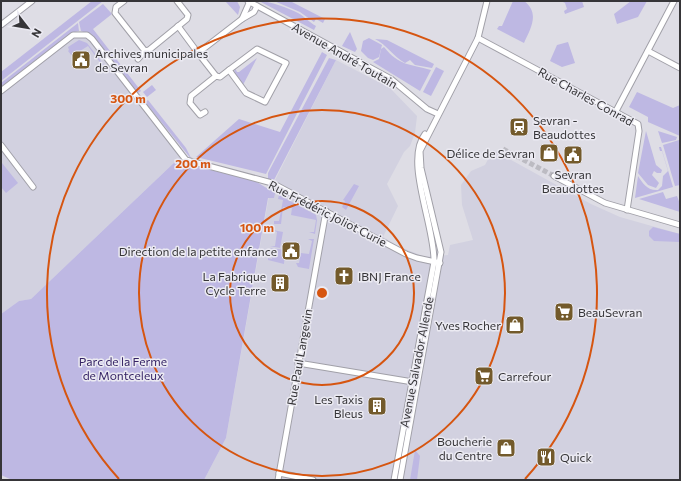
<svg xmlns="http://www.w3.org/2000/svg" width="681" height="481" viewBox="0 0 681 481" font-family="Commissioner,sans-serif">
<rect width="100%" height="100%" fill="#dedde5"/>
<g fill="#d2d1e0">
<polygon points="73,35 87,35 182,155 31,299 19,301 1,314 1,91"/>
<polygon points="336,60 390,88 417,116 415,133 410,146 404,152 387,184 398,206 383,237 398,246 425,257 448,255 450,245 473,240 462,205 461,185 471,171 485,165 493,150 591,204 620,217 680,234 680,480 204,480 226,438 270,190"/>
</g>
<g fill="#beb8e3">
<polygon points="92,1 103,1 1,81 1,72"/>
<polygon points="225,1 237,1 240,7 238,15"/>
<path d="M259,1C270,1 288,8 298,13C304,16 309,22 316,26L314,30Z"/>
<polygon points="274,1 290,1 325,19 323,23 316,19 314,22 300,12"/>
<path d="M513,1H524C540,13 531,28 524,43L497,29L499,26H502Z"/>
<polygon points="561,1 582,1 584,7 565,14 564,11 567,9 565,3"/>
<polygon points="631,1 647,1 638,17 617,24 614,14"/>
<polygon points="103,4 112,14 93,29 141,91 138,93 93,36 81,31 79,22"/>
<polygon points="78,23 79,31 71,33 1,87 1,83"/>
<polygon points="350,32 357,49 355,52 342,46"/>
<polygon points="369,38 382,45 379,57 373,60 368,58 361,51 363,41"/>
<path d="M375,39L387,40L434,64L432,68L415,65L410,60L405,63C393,56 387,45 375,39Z"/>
<polygon points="79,40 87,43 107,69 105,69 88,46 72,56 68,51 69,50 68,47"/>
<polygon points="568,42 575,63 562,67 550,61 557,45"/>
<path d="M384,47C399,66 410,64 431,70L420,91L373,62L379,59L381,49Z"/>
<polygon points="322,52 327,55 266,174 196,157 239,119 280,132"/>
<polygon points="257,58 243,85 234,73 235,68 237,72 239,72"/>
<polygon points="329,58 336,60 274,180 268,179 268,173"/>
<polygon points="436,67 444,71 431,96 423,92"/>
<polygon points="152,85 156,90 147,97 143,92"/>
<polygon points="637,92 673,108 680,105 680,136 648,122 648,117 629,107"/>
<polygon points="148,100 186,148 192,160 145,102"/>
<polygon points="646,131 656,165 662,170 661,173 657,173 654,171 652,175 659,183 656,188 648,185 638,173"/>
<polygon points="658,131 677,137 676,140 662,143"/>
<polygon points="679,140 680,185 675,186 663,145"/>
<path d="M659,147H661L673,187L635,198L638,176C643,184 648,191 658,190L662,186L663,176L668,171L662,151H660Z"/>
<polygon points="179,158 187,164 255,181 275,193 274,198 268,198 226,438 204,480 12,480 1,475 1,314 19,301 31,299"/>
<polygon points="2,163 18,183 6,193 1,187"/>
<polygon points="354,184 359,186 346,210 342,207 345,201 343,200"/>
<polygon points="663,192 666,199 677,196 680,204 680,212 639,199"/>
<polygon points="279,195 316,215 317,220 315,234 309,232 314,232 316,220 291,215 292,208 283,207 281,224 274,224 274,221 279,221 283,200 278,199"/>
<polygon points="653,227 680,234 680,242 654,241 649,236 649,231"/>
<polygon points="273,230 283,232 280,248 270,246 275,246 277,232"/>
<polygon points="308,239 314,239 309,269 298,267 296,263 299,263 301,253 309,254 312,241"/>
<polygon points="270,248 285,250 284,264 268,260 268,258 272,259 274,250"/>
<polygon points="415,450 420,456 417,480 410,480"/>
</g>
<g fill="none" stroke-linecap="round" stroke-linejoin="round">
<polyline stroke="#bcbbc2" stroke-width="5" stroke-dasharray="5 2.5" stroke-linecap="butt" points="503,149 554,176"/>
<defs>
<g id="minor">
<polyline points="124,1 116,7 115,13 145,51 149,50 187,19 188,15 177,1"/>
<polyline points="248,1 391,79 427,109 438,114"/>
<polyline points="242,19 254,12 257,6"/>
<polyline points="1,25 32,1"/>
<polyline points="178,26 198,53"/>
<polyline points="478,38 638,124 639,131 627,210"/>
<polygon points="257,49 286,63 265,102 246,93 229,70"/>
<polyline points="648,51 680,68"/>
<polyline points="138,59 145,51"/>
<polyline points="216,76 198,53 242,19 250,1"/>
<polyline points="1,91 73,35 87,35 92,39 186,160 272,183 406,254 417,258 440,263"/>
<polyline points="616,111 674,1"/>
<polyline points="205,112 200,115 190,103 191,96 216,76 220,77 229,70"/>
<polyline points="1,145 33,187"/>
<polyline points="554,176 605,203 680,225"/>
<polyline points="298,363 413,382"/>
<polyline points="279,473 313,480"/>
<polyline points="278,480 326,211"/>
<path d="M394,480L434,262C435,226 404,161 425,134"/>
<polyline points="400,480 441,252 421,168 420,151 478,38 487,1"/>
</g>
</defs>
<use href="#minor" stroke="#a1a0a8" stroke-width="7"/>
<use href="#minor" stroke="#fff" stroke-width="5"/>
</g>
<g fill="none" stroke="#d65510" stroke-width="2">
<circle cx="322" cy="293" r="92"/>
<circle cx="322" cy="293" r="183"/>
<path d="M119 479A275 275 0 1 1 525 479"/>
</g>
<defs>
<symbol id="civic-square" viewBox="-11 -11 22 22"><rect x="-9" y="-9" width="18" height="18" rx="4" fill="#735a2b" stroke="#ebeaf2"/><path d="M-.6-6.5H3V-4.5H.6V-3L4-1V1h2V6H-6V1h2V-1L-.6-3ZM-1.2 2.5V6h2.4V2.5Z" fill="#fff"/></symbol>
<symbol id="station-square" viewBox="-11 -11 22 22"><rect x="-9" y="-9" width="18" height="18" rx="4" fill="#735a2b" stroke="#ebeaf2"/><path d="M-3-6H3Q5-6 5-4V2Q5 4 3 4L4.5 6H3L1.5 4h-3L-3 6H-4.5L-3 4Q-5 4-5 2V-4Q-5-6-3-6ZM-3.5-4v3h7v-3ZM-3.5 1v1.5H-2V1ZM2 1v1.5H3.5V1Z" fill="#fff"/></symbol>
<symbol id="shop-square" viewBox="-11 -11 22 22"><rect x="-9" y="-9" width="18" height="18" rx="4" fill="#735a2b" stroke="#ebeaf2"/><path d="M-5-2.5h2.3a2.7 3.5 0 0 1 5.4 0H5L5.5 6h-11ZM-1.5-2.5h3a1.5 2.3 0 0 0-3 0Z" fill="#fff"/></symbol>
<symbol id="church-square" viewBox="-11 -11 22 22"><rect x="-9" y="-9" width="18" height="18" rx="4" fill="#735a2b" stroke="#ebeaf2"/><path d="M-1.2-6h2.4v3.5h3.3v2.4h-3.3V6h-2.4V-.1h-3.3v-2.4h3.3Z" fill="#fff"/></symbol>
<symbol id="building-square" viewBox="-11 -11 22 22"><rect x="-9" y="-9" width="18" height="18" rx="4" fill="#735a2b" stroke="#ebeaf2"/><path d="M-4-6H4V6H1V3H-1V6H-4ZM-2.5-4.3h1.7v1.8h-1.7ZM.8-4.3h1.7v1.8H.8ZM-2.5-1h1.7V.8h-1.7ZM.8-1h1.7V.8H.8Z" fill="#fff"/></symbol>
<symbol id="supermarket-square" viewBox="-11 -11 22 22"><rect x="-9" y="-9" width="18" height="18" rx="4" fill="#735a2b" stroke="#ebeaf2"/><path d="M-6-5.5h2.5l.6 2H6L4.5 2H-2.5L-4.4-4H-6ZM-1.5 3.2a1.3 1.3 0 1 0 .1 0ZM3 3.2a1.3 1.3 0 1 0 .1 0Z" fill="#fff"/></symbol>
<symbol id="restaurant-square" viewBox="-11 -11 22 22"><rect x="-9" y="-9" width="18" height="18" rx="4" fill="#735a2b" stroke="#ebeaf2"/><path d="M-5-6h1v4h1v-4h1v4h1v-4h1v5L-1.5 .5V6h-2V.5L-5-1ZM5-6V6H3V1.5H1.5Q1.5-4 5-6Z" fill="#fff"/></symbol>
</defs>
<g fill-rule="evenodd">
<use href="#civic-square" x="70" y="49" width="22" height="22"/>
<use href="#station-square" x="508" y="116" width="22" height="22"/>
<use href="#shop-square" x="538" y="142" width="22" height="22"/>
<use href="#civic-square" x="562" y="144" width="22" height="22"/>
<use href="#civic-square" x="280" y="240" width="22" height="22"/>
<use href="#church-square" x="333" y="265" width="22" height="22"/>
<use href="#building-square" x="269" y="272" width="22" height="22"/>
<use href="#supermarket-square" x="553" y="301" width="22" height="22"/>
<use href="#shop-square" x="504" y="314" width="22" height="22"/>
<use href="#supermarket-square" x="473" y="365" width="22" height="22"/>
<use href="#building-square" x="366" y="395" width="22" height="22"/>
<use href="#shop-square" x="495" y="437" width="22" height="22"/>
<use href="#restaurant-square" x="535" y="446" width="22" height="22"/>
</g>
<g text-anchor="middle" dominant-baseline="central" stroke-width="3" stroke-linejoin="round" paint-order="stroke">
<g font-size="12" fill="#363538" stroke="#ebeaf2" text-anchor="start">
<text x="95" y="53">Archives municipales<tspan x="95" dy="14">de Sevran</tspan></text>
<text x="533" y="120">Sevran -<tspan x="533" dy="14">Beaudottes</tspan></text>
<text x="535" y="153" text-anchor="end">Délice de Sevran</text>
<text x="573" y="174" text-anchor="middle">Sevran<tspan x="573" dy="14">Beaudottes</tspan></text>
<text x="277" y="251" text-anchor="end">Direction de la petite enfance</text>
<text x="266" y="276" text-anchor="end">La Fabrique<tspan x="266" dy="14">Cycle Terre</tspan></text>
<text x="358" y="276">IBNJ France</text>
<text x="578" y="312">BeauSevran</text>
<text x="501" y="325" text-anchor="end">Yves Rocher</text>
<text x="498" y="376">Carrefour</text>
<text x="363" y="399" text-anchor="end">Les Taxis<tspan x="363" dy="14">Bleus</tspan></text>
<text x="492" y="441" text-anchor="end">Boucherie<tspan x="492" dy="14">du Centre</tspan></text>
<text x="560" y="457">Quick</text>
</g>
<g font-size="12" fill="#363538" stroke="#ebeaf2">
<text transform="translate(345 55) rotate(30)">Avenue André Toutain</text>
<text transform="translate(586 96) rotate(29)">Rue Charles Conrad</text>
<text transform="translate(328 213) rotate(27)">Rue Frédéric Joliot Curie</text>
<text transform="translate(299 357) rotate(-80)">Rue Paul Langevin</text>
<text transform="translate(416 362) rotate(-79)">Avenue Salvador Allende</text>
</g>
<g font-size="12" fill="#352365" stroke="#ebeaf2">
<text x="123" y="361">Parc de la Ferme<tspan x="123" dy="14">de Montceleux</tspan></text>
</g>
</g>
<circle cx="322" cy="293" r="6" fill="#d65510" stroke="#ebeaf2" stroke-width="2"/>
<g font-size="12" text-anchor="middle" font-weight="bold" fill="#d65510" stroke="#ebeaf2" stroke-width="3" stroke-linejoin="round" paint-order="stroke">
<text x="128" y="103">300 m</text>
<text x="193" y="168">200 m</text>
<text x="257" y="232">100 m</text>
</g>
<rect width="681" height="481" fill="none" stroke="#363538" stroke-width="4"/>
<g transform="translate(28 28) rotate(121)" stroke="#ebeaf2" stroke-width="3" paint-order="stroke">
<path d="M0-3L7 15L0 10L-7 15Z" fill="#363538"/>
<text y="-6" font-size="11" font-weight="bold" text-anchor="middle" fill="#363538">N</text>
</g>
</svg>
